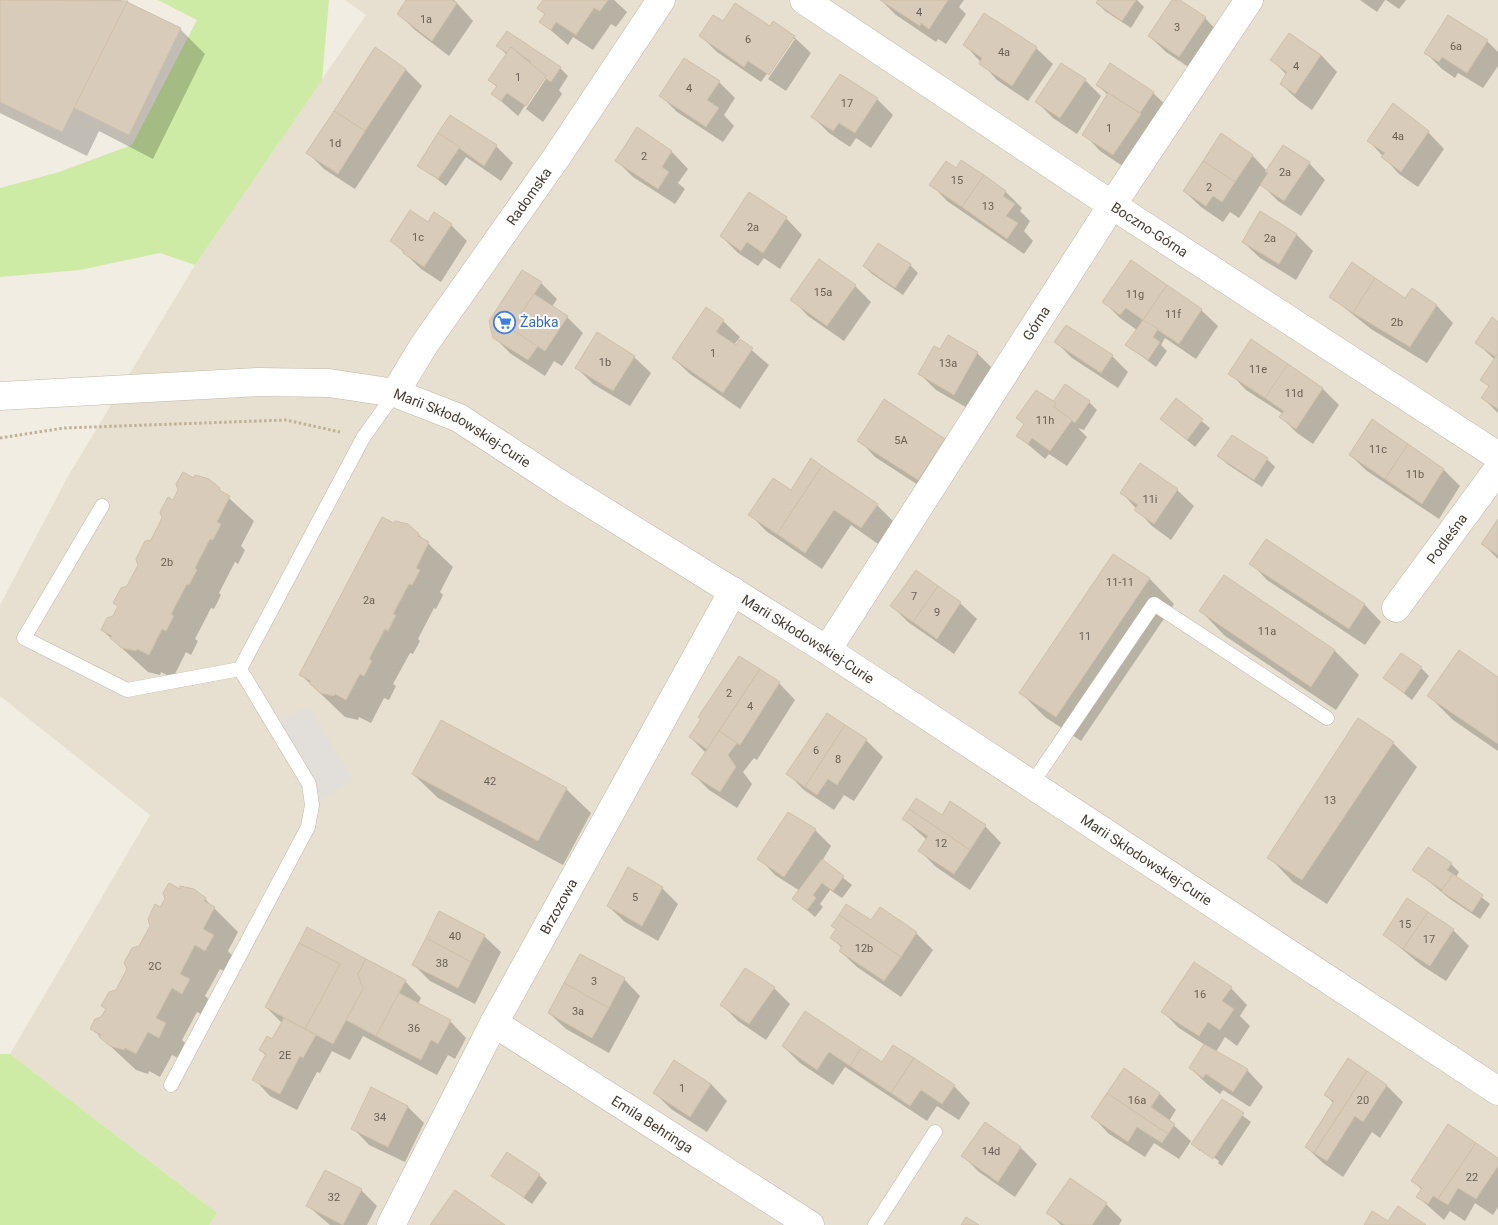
<svg xmlns="http://www.w3.org/2000/svg" width="1498" height="1225" viewBox="0 0 1498 1225" font-family="Roboto,sans-serif">
<rect width="100%" height="100%" fill="#f2ede2"/>
<polygon fill="#e7dfcf" points="345,0 1498,0 1498,1225 209,1225 217,1213 10,1054 150,815 0,696 0,605 67,478 195,265 366,15"/>
<g fill="#ceeba6">
<polygon points="158,0 329,0 322,80 195,265 160,253 80,270 0,277 0,188 59,172 132,145 197,20"/>
<polygon points="0,1054 10,1054 217,1213 209,1225 0,1225"/>
</g>
<polygon fill="#e2dfdb" points="308,706 353,780 312,805 275,725"/>
<g fill="#0003">
<polygon points="0,0 121,0 180,29 205,54 153,159 99,131 87,156 0,113"/>
<polygon points="408,0 454,0 473,21 449,56 415,30 399,14"/>
<polygon points="545,0 614,0 627,12 616,27 611,24 593,50 573,37 568,45 541,22 546,15 539,8"/>
<polygon points="881,0 964,0 959,7 966,14 946,44 938,39 936,42 896,15"/>
<polygon points="1100,0 1137,0 1144,7 1131,28 1105,11 1097,3"/>
<polygon points="1173,0 1178,0 1205,18 1221,35 1196,72 1166,52 1149,36"/>
<polygon points="1360,0 1385,0 1377,12"/>
<polygon points="1386,0 1406,0 1399,9"/>
<polygon points="723,23 770,28 774,23 794,37 811,53 786,91 768,79 795,39 792,39 761,82 717,52 701,36"/>
<polygon points="508,32 560,68 568,76 559,90 562,94 543,122 526,109 547,77 544,77 518,116 493,94 497,87 490,80 507,55 498,46"/>
<polygon points="1487,41 1498,52 1498,66 1483,88 1458,73 1455,78 1442,69 1426,53"/>
<polygon points="965,45 1036,48 1053,64 1028,101 997,80"/>
<polygon points="375,49 406,70 422,86 355,189 324,169 308,153"/>
<polygon points="1321,55 1337,72 1312,110 1298,100 1281,84 1287,75 1272,60"/>
<polygon points="1111,64 1153,93 1170,109 1130,171 1100,151 1084,134 1108,95 1097,85"/>
<polygon points="1085,80 1101,96 1077,134 1053,118 1037,102"/>
<polygon points="719,82 735,98 724,115 734,126 723,142 677,112 661,96"/>
<polygon points="877,99 893,115 871,148 856,138 850,147 829,133 813,117"/>
<polygon points="451,117 496,146 513,163 501,181 466,157 446,186 419,165"/>
<polygon points="638,129 672,152 688,169 678,183 685,189 675,204 633,177 617,161"/>
<polygon points="1428,132 1444,149 1418,187 1399,174 1369,141"/>
<polygon points="1222,135 1253,156 1267,171 1309,163 1325,180 1301,216 1278,201 1261,184 1239,218 1230,212 1223,222 1201,207 1184,191"/>
<polygon points="962,161 1006,192 1022,208 1020,211 1030,221 1024,231 1033,241 1024,254 947,201 931,184 956,169"/>
<polygon points="1260,213 1297,235 1313,251 1296,280 1260,258 1243,242"/>
<polygon points="786,218 802,235 780,269 764,258 758,266 738,253 721,236"/>
<polygon points="428,223 451,225 467,241 441,282 421,269 392,241"/>
<polygon points="910,265 918,273 903,295 872,274 864,266"/>
<polygon points="541,283 557,299 552,307 567,317 583,333 562,366 554,361 545,376 511,354 494,337"/>
<polygon points="855,286 871,302 844,341 808,316 792,299"/>
<polygon points="1412,290 1437,306 1453,323 1427,363 1371,329 1331,297 1405,300"/>
<polygon points="1104,302 1201,310 1218,326 1196,359 1165,338 1161,345 1167,351 1156,367 1127,345 1137,330 1120,318"/>
<polygon points="723,321 740,337 734,345 736,347 740,340 769,365 740,409 690,374 673,358"/>
<polygon points="1498,323 1498,413 1483,398 1490,387 1482,380 1495,360 1477,343"/>
<polygon points="1056,342 1112,356 1128,372 1118,388 1072,358"/>
<polygon points="940,351 977,353 994,370 971,410 936,390 920,374"/>
<polygon points="634,357 651,373 630,406 593,384 576,367"/>
<polygon points="1230,373 1323,389 1339,405 1313,444 1297,433 1281,417 1283,414 1246,390"/>
<polygon points="1176,400 1210,428 1195,447 1162,419"/>
<polygon points="1089,402 1097,410 1084,430 1078,428 1087,437 1067,466 1049,454 1045,459 1017,435 1025,425 1018,418"/>
<polygon points="1372,421 1444,470 1460,486 1439,519 1367,471 1350,455"/>
<polygon points="859,440 944,440 960,456 935,496 875,457"/>
<polygon points="1219,456 1267,459 1275,467 1262,487 1227,464"/>
<polygon points="1140,465 1177,490 1194,506 1171,540 1152,526 1122,493"/>
<polygon points="195,479 209,480 254,521 241,546 245,550 238,564 235,562 219,593 221,595 214,609 211,608 195,639 198,641 191,655 186,652 173,678 161,672 160,675 148,672 102,630 114,617 119,607 114,603 128,587 174,502"/>
<polygon points="791,492 877,505 893,521 878,544 851,525 822,569 766,531 750,514"/>
<polygon points="1498,521 1498,559 1483,544"/>
<polygon points="419,535 453,567 440,592 443,595 436,609 434,608 418,639 420,641 413,654 410,653 393,684 396,686 389,700 384,698 371,723 359,717 358,720 345,717 300,674"/>
<polygon points="1266,540 1365,605 1381,622 1365,645 1267,580 1251,563"/>
<polygon points="1113,556 1150,579 1174,604 1081,741 1045,717 1021,693"/>
<polygon points="1224,577 1335,651 1359,675 1336,710 1225,636 1201,611"/>
<polygon points="960,603 977,619 954,654 908,622 892,606"/>
<polygon points="739,657 779,683 795,700 757,760 754,758 743,772 752,784 737,808 709,790 693,774 706,753 690,737"/>
<polygon points="1421,668 1429,676 1412,700 1385,678"/>
<polygon points="1498,678 1498,751 1453,720 1429,696"/>
<polygon points="827,714 866,740 883,757 854,801 844,795 834,810 804,790 788,774"/>
<polygon points="1393,743 1417,767 1327,904 1293,882 1269,857"/>
<polygon points="413,774 566,789 591,813 563,865 438,798"/>
<polygon points="942,816 985,826 1001,843 970,890 936,867 920,851 927,840 904,819"/>
<polygon points="815,830 831,846 822,861 852,885 842,898 830,890 820,904 823,907 815,917 794,899 800,891 775,875 759,858"/>
<polygon points="1451,864 1459,872 1456,877 1490,904 1480,919 1450,899 1414,869"/>
<polygon points="662,888 678,904 658,941 625,922 608,906"/>
<polygon points="180,890 205,899 238,932 228,951 237,960 230,974 220,969 205,996 214,1004 207,1017 197,1012 182,1040 190,1048 184,1061 172,1055 160,1077 149,1071 148,1074 136,1070 91,1028 107,1010 103,1006 117,991 161,909"/>
<polygon points="871,922 916,933 933,950 901,997 857,967 840,951 842,948 832,938 837,930 833,926"/>
<polygon points="1453,930 1469,946 1446,981 1421,965 1385,935"/>
<polygon points="484,936 501,952 475,1004 430,981 414,965"/>
<polygon points="624,979 640,996 609,1053 566,1029 549,1013"/>
<polygon points="405,981 421,998 418,1004 450,1021 466,1038 455,1059 448,1055 437,1075 363,1036 350,1060 332,1051 320,1073 317,1072 297,1110 270,1096 254,1079 266,1056 261,1050 273,1041 282,1023 266,1007"/>
<polygon points="774,988 790,1004 766,1040 738,1021 722,1005"/>
<polygon points="1231,988 1247,1005 1240,1016 1250,1026 1237,1046 1225,1037 1216,1052 1247,1070 1263,1087 1250,1107 1223,1090 1220,1094 1207,1084 1190,1068 1205,1045 1179,1028 1163,1012"/>
<polygon points="806,1013 882,1063 954,1086 970,1103 959,1120 937,1106 927,1121 845,1067 833,1085 800,1063 783,1046"/>
<polygon points="1348,1060 1387,1086 1403,1102 1380,1138 1372,1132 1343,1177 1323,1163 1306,1147 1334,1104 1326,1095"/>
<polygon points="1124,1070 1160,1094 1176,1110 1169,1121 1191,1141 1179,1159 1154,1143 1145,1157 1109,1134 1093,1117"/>
<polygon points="711,1084 727,1101 707,1132 671,1109 655,1093"/>
<polygon points="372,1089 408,1107 424,1123 405,1162 369,1145 353,1128"/>
<polygon points="1222,1100 1251,1122 1222,1166 1218,1163 1219,1161 1200,1148 1200,1151 1193,1144"/>
<polygon points="1021,1148 1037,1164 1015,1197 979,1172 963,1156"/>
<polygon points="1498,1159 1498,1207 1493,1215 1475,1203 1465,1221 1450,1211 1444,1220 1418,1197 1422,1190 1413,1181"/>
<polygon points="493,1175 539,1175 547,1183 532,1204"/>
<polygon points="361,1190 377,1206 367,1225 330,1225 308,1206"/>
<polygon points="1106,1204 1122,1220 1119,1225 1061,1225 1048,1212"/>
</g>
<g fill="#d8cbb9" stroke="#d0c0a9">
<polygon points="0,0 128,1 62,132 0,102"/>
<polygon points="406,0 452,0 457,3 432,41 397,14"/>
<polygon points="543,0 608,0 600,11 594,8 576,35 556,22 551,30 539,22 545,14 537,8"/>
<polygon points="880,0 948,0 929,29 921,23 920,26"/>
<polygon points="1098,0 1136,0 1122,21 1096,3"/>
<polygon points="1172,0 1180,0 1206,17 1179,57 1148,36"/>
<polygon points="127,2 181,28 129,135 74,108"/>
<polygon points="735,3 770,26 773,21 795,36 769,75 748,61 744,67 699,36 713,15 723,21"/>
<polygon points="984,13 1037,47 1012,86 979,64 982,58 963,45"/>
<polygon points="1448,15 1488,40 1467,73 1442,57 1439,62 1424,53"/>
<polygon points="507,31 561,67 551,82 545,78 546,76 529,64 531,62 511,47 507,53 496,46"/>
<polygon points="1289,33 1321,55 1295,94 1280,84 1287,72 1270,60"/>
<polygon points="375,47 406,69 365,131 334,111"/>
<polygon points="511,47 546,76 526,106 507,93 501,101 491,94 497,86 488,80"/>
<polygon points="684,58 720,81 707,100 719,108 706,127 659,96"/>
<polygon points="1061,63 1086,79 1060,118 1035,102"/>
<polygon points="1110,63 1154,92 1140,113 1096,85"/>
<polygon points="840,74 878,98 855,133 839,123 833,131 811,117"/>
<polygon points="1108,93 1141,114 1113,155 1082,135"/>
<polygon points="1393,103 1429,131 1401,172 1381,157 1385,153 1367,141"/>
<polygon points="334,111 365,131 338,174 306,153"/>
<polygon points="450,115 497,145 484,166 438,133"/>
<polygon points="637,127 672,151 662,167 669,172 658,189 615,161"/>
<polygon points="438,133 460,147 438,179 417,166"/>
<polygon points="1221,133 1253,155 1235,182 1203,161"/>
<polygon points="1283,145 1310,162 1284,201 1260,185 1268,173 1265,172"/>
<polygon points="961,160 984,175 962,207 929,185 946,161 956,168"/>
<polygon points="1203,161 1235,182 1222,202 1213,196 1206,206 1183,191"/>
<polygon points="984,175 1006,191 1003,196 1015,204 1006,216 1018,223 1007,239 962,207"/>
<polygon points="749,192 787,217 763,253 747,242 741,251 720,236"/>
<polygon points="410,210 428,222 434,212 452,224 424,267 403,253 404,251 390,241"/>
<polygon points="1260,211 1297,234 1279,264 1242,242"/>
<polygon points="878,243 911,264 895,288 863,266"/>
<polygon points="819,259 856,285 827,326 790,300"/>
<polygon points="1131,260 1167,285 1143,320 1126,308 1120,315 1102,302"/>
<polygon points="1352,262 1375,278 1353,313 1329,297"/>
<polygon points="522,270 542,282 511,329 538,346 528,360 493,338 489,321"/>
<polygon points="1375,278 1405,298 1412,288 1437,305 1410,347 1353,313"/>
<polygon points="1167,285 1202,309 1179,344 1143,320"/>
<polygon points="534,294 568,316 545,351 511,329"/>
<polygon points="706,307 724,320 716,332 736,345 740,339 753,348 723,393 672,358"/>
<polygon points="1492,317 1498,322 1498,353 1496,357 1475,343"/>
<polygon points="1143,320 1158,329 1153,337 1160,342 1148,360 1125,345"/>
<polygon points="1066,325 1113,355 1101,373 1054,342"/>
<polygon points="597,332 635,356 613,391 575,368"/>
<polygon points="948,335 978,352 954,395 918,374 934,346 940,349"/>
<polygon points="1251,339 1288,364 1265,398 1228,374"/>
<polygon points="1498,353 1498,409 1481,398 1489,386 1480,380"/>
<polygon points="1288,364 1323,388 1296,429 1279,417 1284,411 1265,398"/>
<polygon points="1065,384 1090,401 1075,423 1054,407 1056,403 1053,402"/>
<polygon points="1036,390 1056,403 1054,407 1072,420 1050,451 1032,438 1028,444 1016,436 1024,424 1016,418"/>
<polygon points="1176,398 1203,419 1187,440 1160,419"/>
<polygon points="884,399 945,439 918,480 857,441"/>
<polygon points="1372,419 1408,444 1385,479 1349,455"/>
<polygon points="1232,435 1268,458 1254,480 1217,456"/>
<polygon points="1408,444 1444,469 1422,504 1385,479"/>
<polygon points="811,458 822,466 777,534 748,515 773,478 791,490"/>
<polygon points="1140,463 1178,489 1154,524 1134,510 1138,505 1120,493"/>
<polygon points="822,466 878,504 861,528 834,510 805,553 777,534"/>
<polygon points="183,472 194,478 195,475 209,479 220,488 219,490 230,496 217,522 221,524 213,540 210,539 195,568 197,570 189,585 187,584 171,614 174,616 166,631 162,629 149,655 137,649 136,651 122,648 110,638 112,636 101,630 107,618 113,616 118,606 113,603 121,588 127,586 138,565 136,559 145,541 151,540 162,518 160,512 168,497 173,500 178,490 176,484"/>
<polygon points="382,517 394,523 395,521 408,524 419,534 418,536 429,542 416,568 420,570 412,585 409,584 393,614 396,615 388,631 385,629 369,659 372,661 364,676 360,674 346,700 335,694 334,696 320,693 309,683 311,681 299,675"/>
<polygon points="1498,519 1498,555 1481,544"/>
<polygon points="1266,539 1365,604 1349,629 1249,564"/>
<polygon points="1113,554 1150,578 1056,717 1019,693"/>
<polygon points="916,570 938,586 913,622 890,606"/>
<polygon points="1224,575 1335,650 1311,687 1199,611"/>
<polygon points="938,586 961,602 937,639 913,622"/>
<polygon points="1459,650 1498,677 1498,744 1427,696"/>
<polygon points="1401,653 1422,667 1404,693 1383,678"/>
<polygon points="739,656 760,669 707,749 689,737 701,719 698,717"/>
<polygon points="760,669 780,682 740,745 719,731"/>
<polygon points="827,713 845,725 805,787 786,774"/>
<polygon points="1358,718 1394,742 1302,880 1267,858"/>
<polygon points="441,720 567,788 538,841 412,774"/>
<polygon points="845,725 867,739 837,785 828,779 817,795 805,787"/>
<polygon points="719,731 737,743 728,755 736,767 720,792 691,774"/>
<polygon points="916,798 942,815 950,801 986,825 970,850 909,809"/>
<polygon points="909,809 970,850 954,874 918,851 928,836 902,819"/>
<polygon points="788,812 816,829 784,877 757,859"/>
<polygon points="1428,847 1452,863 1447,870 1453,874 1442,890 1412,870"/>
<polygon points="822,859 844,876 833,891 822,883 813,895 816,898 807,910 792,899"/>
<polygon points="628,867 663,887 642,926 607,906"/>
<polygon points="1453,874 1483,895 1472,912 1441,891"/>
<polygon points="169,883 180,889 180,886 194,889 206,898 204,901 215,907 203,929 214,935 205,951 195,945 180,974 190,979 182,994 172,988 156,1018 166,1023 159,1038 148,1032 136,1054 125,1048 124,1050 110,1046 99,1037 101,1035 90,1029 95,1019 101,1017 106,1009 101,1006 109,992 116,990 127,969 124,963 132,948 139,946 150,926 148,919 155,904 160,907 165,899 163,893"/>
<polygon points="1407,898 1428,912 1403,949 1383,935"/>
<polygon points="846,904 871,920 880,907 917,932 901,957 839,915"/>
<polygon points="439,911 485,935 471,962 426,938"/>
<polygon points="1428,912 1454,929 1430,966 1403,949"/>
<polygon points="839,915 901,957 884,981 839,951 842,946 830,938 836,929 831,926"/>
<polygon points="307,927 366,959 358,974 363,989 333,1044 305,1029 340,964 299,943"/>
<polygon points="426,938 471,962 458,988 412,965"/>
<polygon points="299,943 340,964 305,1029 265,1007"/>
<polygon points="580,954 625,978 609,1008 564,983"/>
<polygon points="366,959 406,980 376,1036 346,1020 363,989 358,974"/>
<polygon points="1194,962 1232,987 1222,1001 1234,1009 1220,1030 1208,1022 1199,1036 1161,1012"/>
<polygon points="745,968 775,987 749,1024 720,1005"/>
<polygon points="564,983 609,1008 592,1038 548,1013"/>
<polygon points="399,993 451,1020 438,1044 431,1040 421,1060 376,1036"/>
<polygon points="805,1011 861,1048 850,1066 829,1052 817,1070 782,1046"/>
<polygon points="284,1018 316,1035 303,1058 300,1056 280,1094 252,1080 266,1054 259,1050 267,1036 272,1039"/>
<polygon points="1204,1044 1248,1069 1233,1092 1206,1074 1203,1078 1189,1068"/>
<polygon points="893,1045 914,1058 891,1093 850,1066 861,1048 882,1062"/>
<polygon points="914,1058 955,1085 942,1104 921,1090 910,1106 891,1093"/>
<polygon points="1348,1058 1367,1071 1314,1153 1305,1147 1334,1101 1324,1095"/>
<polygon points="674,1060 711,1084 690,1117 653,1093"/>
<polygon points="1124,1068 1160,1093 1151,1107 1175,1124 1168,1134 1107,1093"/>
<polygon points="1367,1071 1387,1085 1363,1122 1355,1116 1327,1161 1314,1153"/>
<polygon points="371,1087 408,1106 388,1147 351,1129"/>
<polygon points="1107,1093 1168,1134 1162,1143 1137,1127 1128,1142 1091,1117"/>
<polygon points="1222,1099 1244,1113 1213,1159 1191,1144"/>
<polygon points="985,1122 1021,1147 998,1182 961,1156"/>
<polygon points="1448,1124 1476,1143 1438,1199 1433,1196 1428,1204 1416,1197 1422,1188 1411,1181"/>
<polygon points="1476,1143 1498,1158 1498,1166 1476,1199 1458,1188 1448,1205 1438,1199"/>
<polygon points="507,1152 540,1174 524,1197 491,1176"/>
<polygon points="325,1170 362,1189 343,1225 306,1206"/>
<polygon points="1070,1178 1107,1203 1092,1225 1065,1225 1046,1213"/>
<polygon points="455,1190 505,1225 430,1225"/>
<polygon points="1398,1206 1426,1225 1364,1225 1372,1211 1388,1221"/>
<polygon points="966,1217 979,1225 961,1225"/>
</g>
<g fill="none" stroke-linecap="round" stroke-linejoin="round">
<defs>
<g id="service">
<polyline points="102,506 24,638 127,690 240,669 363,438 395,393"/>
<polyline points="1031,785 1154,604 1327,718"/>
<polyline points="171,1085 308,827 312,805 309,784 240,669"/>
<polyline points="875,1225 935,1132"/>
</g>
<g id="minor">
<path id="s1" d="M804,0L1112,205L1498,456"/>
<path id="s2" d="M395,393L424,345L556,158L661,0"/>
<path id="s3" d="M1396,608L1498,469"/>
<path id="s4" d="M827,650L1112,205L1249,0"/>
<path id="s5" d="M494,1023L810,1225"/>
<path id="s6" d="M391,1225L494,1023L733,591"/>
</g>
<g id="tertiary">
<path id="s7" d="M0,396L258,382L329,383L395,393L459,418L566,488L827,650L1498,1091"/>
</g>
</defs>
<use href="#service" stroke="#c1b7a7" stroke-width="15"/>
<use href="#minor" stroke="#c1b7a7" stroke-width="29"/>
<use href="#tertiary" stroke="#c1b7a7" stroke-width="29"/>
<polyline stroke="#c1b094" stroke-width="3" stroke-dasharray="2.5 2.5" stroke-linecap="butt" points="0,438 64,428 286,420 340,432"/>
<use href="#service" stroke="#fff" stroke-width="14"/>
<use href="#minor" stroke="#fff" stroke-width="28"/>
<use href="#tertiary" stroke="#fff" stroke-width="28"/>
</g>
<defs>
<symbol id="supermarket-ring" viewBox="-11 -11 22 22"><circle r="9.5" fill="#fff" stroke="#3f7fe0" stroke-width="1.5"/><path d="M-6-5.5h2.5l.6 2H6L4.5 2H-2.5L-4.4-4H-6ZM-1.5 3.2a1.3 1.3 0 1 0 .1 0ZM3 3.2a1.3 1.3 0 1 0 .1 0Z" fill="#3f7fe0"/></symbol>
</defs>
<g fill-rule="evenodd">
<use href="#supermarket-ring" x="492" y="310" width="25" height="25"/>
</g>
<g text-anchor="middle" dominant-baseline="central" stroke-width="4" stroke-linejoin="round" paint-order="stroke">
<g font-size="11" fill="#696054">
<text x="919" y="12">4</text>
<text x="426" y="19">1a</text>
<text x="1177" y="27">3</text>
<text x="748" y="39">6</text>
<text x="1456" y="46">6a</text>
<text x="1004" y="52">4a</text>
<text x="1296" y="66">4</text>
<text x="518" y="77">1</text>
<text x="689" y="88">4</text>
<text x="847" y="103">17</text>
<text x="1109" y="128">1</text>
<text x="1398" y="136">4a</text>
<text x="335" y="143">1d</text>
<text x="644" y="156">2</text>
<text x="1285" y="172">2a</text>
<text x="957" y="180">15</text>
<text x="1209" y="187">2</text>
<text x="988" y="206">13</text>
<text x="753" y="227">2a</text>
<text x="418" y="237">1c</text>
<text x="1270" y="238">2a</text>
<text x="823" y="292">15a</text>
<text x="1135" y="294">11g</text>
<text x="1173" y="314">11f</text>
<text x="1397" y="322">2b</text>
<text x="713" y="353">1</text>
<text x="605" y="362">1b</text>
<text x="948" y="363">13a</text>
<text x="1258" y="369">11e</text>
<text x="1294" y="393">11d</text>
<text x="1045" y="420">11h</text>
<text x="901" y="440">5A</text>
<text x="1378" y="449">11c</text>
<text x="1415" y="474">11b</text>
<text x="1150" y="499">11i</text>
<text x="167" y="562">2b</text>
<text x="1120" y="582">11-11</text>
<text x="914" y="596">7</text>
<text x="369" y="600">2a</text>
<text x="937" y="612">9</text>
<text x="1267" y="631">11a</text>
<text x="1085" y="636">11</text>
<text x="729" y="693">2</text>
<text x="750" y="706">4</text>
<text x="816" y="750">6</text>
<text x="838" y="759">8</text>
<text x="490" y="781">42</text>
<text x="1330" y="800">13</text>
<text x="941" y="843">12</text>
<text x="635" y="897">5</text>
<text x="1405" y="924">15</text>
<text x="455" y="936">40</text>
<text x="1429" y="939">17</text>
<text x="864" y="948">12b</text>
<text x="442" y="963">38</text>
<text x="155" y="966">2C</text>
<text x="594" y="981">3</text>
<text x="1200" y="994">16</text>
<text x="578" y="1011">3a</text>
<text x="414" y="1028">36</text>
<text x="285" y="1055">2E</text>
<text x="682" y="1088">1</text>
<text x="1137" y="1100">16a</text>
<text x="1363" y="1100">20</text>
<text x="380" y="1117">34</text>
<text x="991" y="1151">14d</text>
<text x="1472" y="1177">22</text>
<text x="334" y="1197">32</text>
</g>
<g font-size="14" fill="#443c32" stroke="#fff">
<text stroke="none"><textPath href="#s2" startOffset="238">Radomska</textPath></text>
<text stroke="none"><textPath href="#s1" startOffset="415">Boczno-Górna</textPath></text>
<text stroke="none"><textPath href="#s4" startOffset="388">Górna</textPath></text>
<text stroke="none"><textPath href="#s7" startOffset="472">Marii Skłodowskiej-Curie</textPath></text>
<text stroke="none"><textPath href="#s3" startOffset="86">Podleśna</textPath></text>
<text stroke="none"><textPath href="#s7" startOffset="878">Marii Skłodowskiej-Curie</textPath></text>
<text stroke="none"><textPath href="#s7" startOffset="1282">Marii Skłodowskiej-Curie</textPath></text>
<text stroke="none"><textPath href="#s6" startOffset="360">Brzozowa</textPath></text>
<text stroke="none"><textPath href="#s5" startOffset="188">Emila Behringa</textPath></text>
</g>
<g font-size="14" fill="#366cbe" stroke="#fff" text-anchor="start">
<text x="520" y="322">Żabka</text>
</g>
</g>
</svg>
